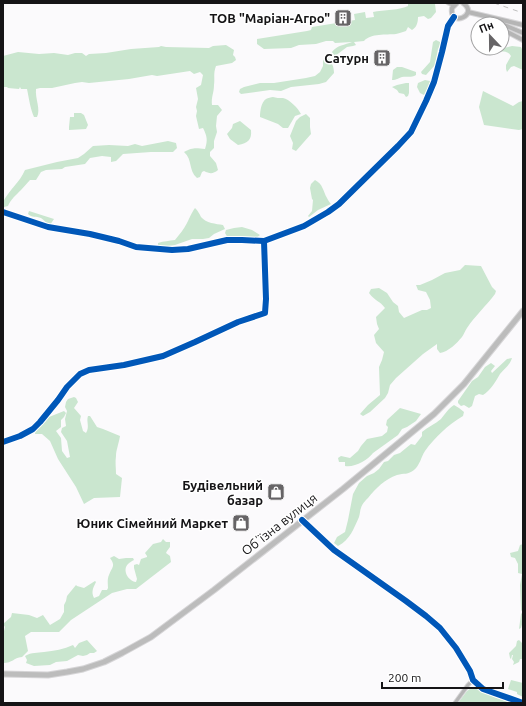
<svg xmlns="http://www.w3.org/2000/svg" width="526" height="706" viewBox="0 0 526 706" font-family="Ubuntu,sans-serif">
<rect width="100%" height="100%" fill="#fbfafc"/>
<g fill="#cae6cf">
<path d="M408,3H437L435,4L436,12L431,18L428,19L424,16L418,17C418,22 417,27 412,30L408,27L406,31C403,32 400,33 396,34C386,35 371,33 364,41L354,42L356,45L353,46L347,47L335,56L333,54L332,52C337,45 345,45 352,42L335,43L333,41H326L316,44L299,45L291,48L264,49L257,44V39L307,31L311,30L312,27L355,20L354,14L365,12L366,18L374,17L373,12C383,10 401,10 408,6Z"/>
<polygon points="436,40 440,42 440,45 438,49 435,65 426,75 422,74 421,72 430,62 433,42"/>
<path d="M226,45L234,50L233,55L235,57L236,60L232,63L216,66C213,74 215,77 214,85C214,93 211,97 212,105H218L222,110L217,116L216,126L217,132L214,141V148L210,152V156L216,163L218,170C213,174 210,174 204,171L202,172L200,177L197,178C188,170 193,160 184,152C193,147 196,148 205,149C208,140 207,136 203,128L199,129L196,116L197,111L196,107L198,99L196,88L201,85L203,75L200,72L194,74L190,71L157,76L152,75L129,79L89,83L82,82L75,83L52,88H40L36,89C35,99 41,109 37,117H34C30,108 29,98 27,89H21L20,87L19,89L8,88L7,87H3V56L18,52L39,54L54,53L68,55L75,53H82L86,56L89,54L106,53L131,49L159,47L161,46L166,47L209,48L213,46Z"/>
<path d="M512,46L521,47L523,51V70L514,66L511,67L507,72L506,69V65L511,56C508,51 505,52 499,51L500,49Z"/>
<path d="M327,57C332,62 334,67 334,73L326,82L319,84L291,87L281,91L270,90L241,94L239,92L240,89L244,87L260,83H274L306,78L315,76L320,72L323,66V60Z"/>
<path d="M397,67H402L416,72V75C411,78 407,76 402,77C398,78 397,80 392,80L393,70Z"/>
<polygon points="425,80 430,81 430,84 424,95 420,93 417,87 418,83"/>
<polygon points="406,83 409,83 409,93 408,96 406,97 404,94 399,93 397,90 392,87 397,85"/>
<polygon points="483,91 513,106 519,102 523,101 523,129 519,130 484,125 479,107"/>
<path d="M273,97C276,98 279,98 283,98C289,99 298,108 301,114L295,116L288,128H283L278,124L260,117C260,112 261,102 266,99C268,98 271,97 273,97Z"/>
<polygon points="74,113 81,113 84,115 88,125 86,129 69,130 69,127 70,117 74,117"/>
<polygon points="306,114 310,118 310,127 311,134 296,151 292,149 293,143 290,136 296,121 300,117"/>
<path d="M240,121L251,130C252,140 248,143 238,145L230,139L227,134L232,128L233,124Z"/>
<path d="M168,141L176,143L177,148L173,152H151L123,154L116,161L111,162V157L102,156L90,158L85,164L65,167L62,169L46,170L41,172L36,180H30C27,183 24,187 21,190C16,195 11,199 8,206L4,207L3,202C9,190 20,182 25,170L57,162L78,158L84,154L93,146L109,145L128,146L135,144L142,146Z"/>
<path d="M315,180C323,184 323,191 327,198C328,200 330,203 331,204L318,210L309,217L308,216L312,211L313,200L312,199L310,188L311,184Z"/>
<path d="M195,208C198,211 199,213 201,217C206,223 216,224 223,225L225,229L214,234L209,238L203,239H192L175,245L161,247L158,245V243C164,241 169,241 175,240C179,235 184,229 187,223C190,217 191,214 195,208Z"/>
<path d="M29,211L54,219L50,225C46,223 45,221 41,218C36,216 32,218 28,214Z"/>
<path d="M242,227L252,230L260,235C249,245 239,232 228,238L225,233L226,230L234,228Z"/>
<path d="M465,265L481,266L492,287L496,291L495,294C486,306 475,316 467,328C465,331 464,334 462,337C457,343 448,352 440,353L437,349V344L423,354L396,378L390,385L388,393L385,398L370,412L363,416L360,414L368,405L380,395L379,367L382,360L384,352L376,343L374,335L379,329L377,324L376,317L385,308C380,301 375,301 369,293L371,289L379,288L387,293L393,302L398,306L399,312L404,318L422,310H427L431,308L430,300L426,292L418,290L416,285H420L432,280L445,273L460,270Z"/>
<path d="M512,358C510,365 504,369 500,374C496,381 490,391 483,395L479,394L475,396L472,406L469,408L464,405L461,406L458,403V401L472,381L478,377L485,367L491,363L495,366L491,371L492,373L507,359Z"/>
<path d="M74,397L76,398L78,402L74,408L81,416L80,420L83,431L86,433C90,427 86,421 88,416H90L97,427L103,429L120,436C119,443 116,450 116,456C115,462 116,468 116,474L122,478L120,497L94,498L84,504L76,487L58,459L50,441L42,434H35L36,428L45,422L49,417L64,411L66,413L64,417L61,420V427L56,431L61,438L62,451L67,458L70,457L67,441L61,432L62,428L66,426L65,419L67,411L65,407L66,402L68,399Z"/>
<path d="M454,405L459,408L464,412L463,416C448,425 435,437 425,451C421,457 420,465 414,470C408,475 404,473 397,475C385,479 376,488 368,498C366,500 362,504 361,508C360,510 360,514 359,517C354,528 350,540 338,546L334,543L337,537L345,532L348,520L353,494L359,483L367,476L374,473L379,469L384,462L388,461L394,455L400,453L411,444L415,445L422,436V432C428,427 435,424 441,419C446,413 448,409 454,405Z"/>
<path d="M400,408L421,414L416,421L407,427L402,429L398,435L373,453C368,460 354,468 345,466V462H339L338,458L341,456L350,458L358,451L361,446L367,439L382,436L387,432L388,427L386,425L387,420Z"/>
<path d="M163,539L166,542H170V547L167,551L166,553L170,556L171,562L136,589H127L112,593L71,620L59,632H31L25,636L28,651L22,657C13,658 13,663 3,663V635L5,627L3,624L11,617L12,613L29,615L37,618L43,615L50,625L60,619L64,612V605L66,601L67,596L76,585L77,586L84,588L95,581L96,582C93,588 91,592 94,598L99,596L102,590H107L108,588C108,584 107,579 109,575C112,567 116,566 110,558L114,556L119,559L126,558H133L134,560C132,561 130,562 128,564C122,570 128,581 136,582L137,579L134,568V565L137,564L139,565L141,559L147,557V556L145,553L153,544L161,542Z"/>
<polygon points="523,544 523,621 521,628 519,629 521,614 523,612 521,610 520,585 522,574 518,573 518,564 515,558 511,557 510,553 518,551 520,545"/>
<path d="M87,640L97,651L94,653H90L87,655L83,656L78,655L67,661L56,662L50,665L34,666L26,663L27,660L25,656C32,652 37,653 44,652C54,651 64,649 73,645L75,648L79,643Z"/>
<polygon points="519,640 523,644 523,659 520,659 519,662 513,665 514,662 512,659 513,655 512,655 511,659 510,658 509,653 516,646 517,641"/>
<polygon points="511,680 523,683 523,697 517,694 517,692 508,689"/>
<polygon points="473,687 494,697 511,703 458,703 467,691"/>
</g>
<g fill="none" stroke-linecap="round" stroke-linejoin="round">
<defs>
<g id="minor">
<polyline points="448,3 453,5"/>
<polyline points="3,212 48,227 90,234 119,241 136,247 172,250 188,249 227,240 242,240 264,241 304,226 328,212 339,204 398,146 411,132 426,101 434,82 442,52 448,26 454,17"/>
<polyline points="3,442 20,436 33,429 40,422 58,400 67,387 80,374 89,370 124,365 163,356 195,342 238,322 265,313 266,299 264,241"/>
<polyline points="303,521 334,550 406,601 426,616 440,628 456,648 470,671 473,680 483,689 523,703"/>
<polyline points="455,703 468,685 473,680"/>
</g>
<g id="tertiary">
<path d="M457,3L452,8C449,28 480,15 463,3"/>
<polyline points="468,12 523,25"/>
<polyline points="490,19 501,24"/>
<polyline points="502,24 523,33"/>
<polyline points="502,29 523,40"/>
</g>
<polyline id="trunk" points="3,674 48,675 67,672 83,669 104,662 122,653 151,637 214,590 343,489 434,414 464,384 523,311"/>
</defs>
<use href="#minor" stroke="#d6d5d7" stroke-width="5"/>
<use href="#tertiary" stroke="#d6d5d7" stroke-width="6"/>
<use href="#trunk" stroke="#d6d5d7" stroke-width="7"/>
<use href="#minor" stroke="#b5b5b5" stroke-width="3"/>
<use href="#tertiary" stroke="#b5b5b5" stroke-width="4"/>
<use href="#trunk" stroke="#bcbcbc" stroke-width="5"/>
<polyline stroke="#bebebe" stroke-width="1" stroke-dasharray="5 5" stroke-linecap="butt" points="494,3 523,13"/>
<defs>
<g id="cycleway">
<polyline points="3,212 48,227 90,234 119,241 136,247 172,250 188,249 227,240 242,240 264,241 304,226 328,212 339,204 398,146 411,132 426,101 434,82 442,52 448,26 454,17"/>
<polyline points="3,442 20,436 33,429 40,422 58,400 67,387 80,374 89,370 124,365 163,356 195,342 238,322 265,313 266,299 264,241"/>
<polyline points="302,520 334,550 406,601 426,616 440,628 456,648 470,671 473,680 483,689 523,703"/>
</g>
</defs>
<use href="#cycleway" stroke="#fff" stroke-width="8"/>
<use href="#cycleway" stroke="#0057b8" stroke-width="6"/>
</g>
<defs>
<symbol id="building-square" viewBox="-11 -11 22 22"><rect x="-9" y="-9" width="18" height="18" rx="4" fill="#666466" stroke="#fff"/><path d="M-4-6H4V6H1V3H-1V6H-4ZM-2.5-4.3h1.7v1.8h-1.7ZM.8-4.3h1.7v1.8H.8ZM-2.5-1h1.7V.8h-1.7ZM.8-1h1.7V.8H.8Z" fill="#fff"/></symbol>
<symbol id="shop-square" viewBox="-11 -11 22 22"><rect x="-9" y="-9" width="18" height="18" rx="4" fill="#666466" stroke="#fff"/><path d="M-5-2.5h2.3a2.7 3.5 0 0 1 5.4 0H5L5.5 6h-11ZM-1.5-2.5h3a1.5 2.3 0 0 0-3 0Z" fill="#fff"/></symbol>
</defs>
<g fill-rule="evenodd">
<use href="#building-square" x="333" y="8" width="20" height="20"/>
<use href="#building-square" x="372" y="48" width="20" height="20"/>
<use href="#shop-square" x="266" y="482" width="20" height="20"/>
<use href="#shop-square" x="231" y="513" width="20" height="20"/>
</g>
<g text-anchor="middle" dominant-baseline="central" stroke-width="3" stroke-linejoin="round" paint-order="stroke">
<g font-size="13" font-weight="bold" fill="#151416" stroke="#fff" text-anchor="end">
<text x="330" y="18">ТОВ "Маріан-Агро"</text>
<text x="369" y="58">Сатурн</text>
<text x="263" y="485">Будівельний<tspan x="263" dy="15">базар</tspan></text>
<text x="228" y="523">Юник Сімейний Маркет</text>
</g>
<g font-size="13" fill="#151416" stroke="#fff">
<text transform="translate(279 524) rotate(-38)">Обʼїзна вулиця</text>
</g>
</g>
<rect width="526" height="706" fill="none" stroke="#151416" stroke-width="8"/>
<g transform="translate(490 36) rotate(338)"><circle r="19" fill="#ffffff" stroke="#a1a1a2"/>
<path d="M0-3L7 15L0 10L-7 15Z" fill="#666466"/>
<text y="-6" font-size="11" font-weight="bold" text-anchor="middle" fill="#151416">Пн</text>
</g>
<path d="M382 682v6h121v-6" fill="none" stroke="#151416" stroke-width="2"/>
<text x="388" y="682" font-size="12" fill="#151416" stroke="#ffffff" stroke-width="3" paint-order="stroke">200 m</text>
</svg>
